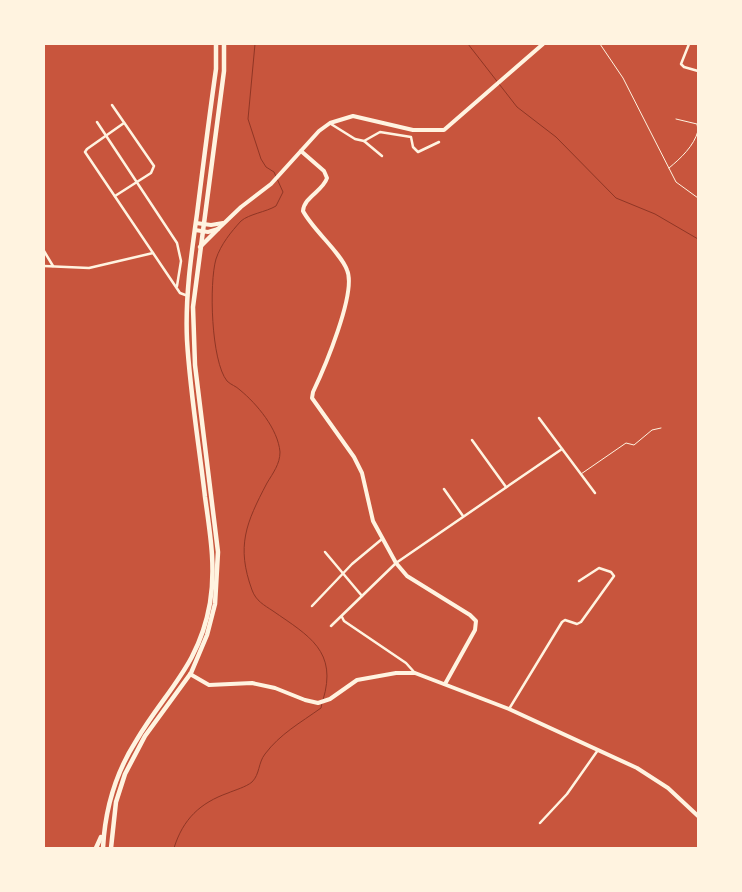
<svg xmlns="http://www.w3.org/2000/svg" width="742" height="892" viewBox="0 0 742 892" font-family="'Fira Sans Condensed',sans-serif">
<rect width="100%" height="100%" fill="#c8553d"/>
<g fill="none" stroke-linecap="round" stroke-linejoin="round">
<g stroke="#8f3625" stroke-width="1">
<path d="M255,44L248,119L261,159L266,167L274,172L283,192L276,206C266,212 249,214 241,221C231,232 221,244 216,259C209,283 211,361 227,381C231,385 236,386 240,390C257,404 278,429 280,452C280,464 273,473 267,483C246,523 236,546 252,590C256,601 264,605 273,611C309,636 338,651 323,700"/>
<polyline points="468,44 517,107 556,137 616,198 655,214 698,239"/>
<path d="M174,848C183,819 200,803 228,793C235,790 246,787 252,782C260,774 258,763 265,754C280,734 300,723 321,708L322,703"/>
</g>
<g stroke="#fff3e0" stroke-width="1">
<polyline points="600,44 623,78 676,182 698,198"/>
<polyline points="676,119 697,124 698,130"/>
<path d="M669,168C681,158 694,146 698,131"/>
</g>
<polyline stroke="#fff3e0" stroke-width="1" points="581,474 626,443 634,445 652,430 661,428"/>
<g stroke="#fff3e0" stroke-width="2.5">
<polyline points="689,44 681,64 684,67 698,71"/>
<polyline points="112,105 154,166 151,173 115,196"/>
<polyline points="97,122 177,243 181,261 177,286"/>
<polyline points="124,123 87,149 85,152 180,293 188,296"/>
<polyline points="331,124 355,139 364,141 380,132 411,137 413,147 418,152 439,142"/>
<polyline points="364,141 382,156"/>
<polyline points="44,251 53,266"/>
<polyline points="44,266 89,268 153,253"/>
<polyline points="539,418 595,493"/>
<polyline points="472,440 506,487"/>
<polyline points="444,489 463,516"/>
<polyline points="325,552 362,596"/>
<polyline points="312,606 352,564 382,539"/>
<polyline points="342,617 344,621 406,663 415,673"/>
<polyline points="331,626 396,563 562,449"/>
<polyline points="509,709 562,622 565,620 577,624 581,622 614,576 611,572 599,568 579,581"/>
<polyline points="540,823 567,794 598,750"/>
</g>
<g stroke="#fff3e0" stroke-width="4">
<path d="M301,151L324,171L327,178C323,191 304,197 303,211C313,230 341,253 347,270C357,292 324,369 313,392L312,398L354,457L362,473L373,521L396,563L407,576L470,615L476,621L475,630L445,684"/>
<polyline points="196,223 211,225 223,223"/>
<polyline points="195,230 208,232 218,229 241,207 271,184 319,131 330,123 353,116 413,130 444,130 543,44"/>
<polyline points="190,674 209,685 252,683 275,688 305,700 318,703 330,699 357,680 396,673 415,673 509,709 637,768 668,788 698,816"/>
</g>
<g stroke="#fff3e0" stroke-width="4.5">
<polyline points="200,247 218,229"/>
<polyline points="96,848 101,837"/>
<path d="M103,848C105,809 115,774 136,741C166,690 199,666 210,603C216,567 210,533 205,497C199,445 190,392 187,340C185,298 191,256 197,214C203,166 209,118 216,69V44"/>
<polyline points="111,848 116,802 125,774 145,736 191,673 207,635 215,604 218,552 195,365 193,307 224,71 224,44"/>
</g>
</g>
<rect width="742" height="892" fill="none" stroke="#fff3e0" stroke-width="90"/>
</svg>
